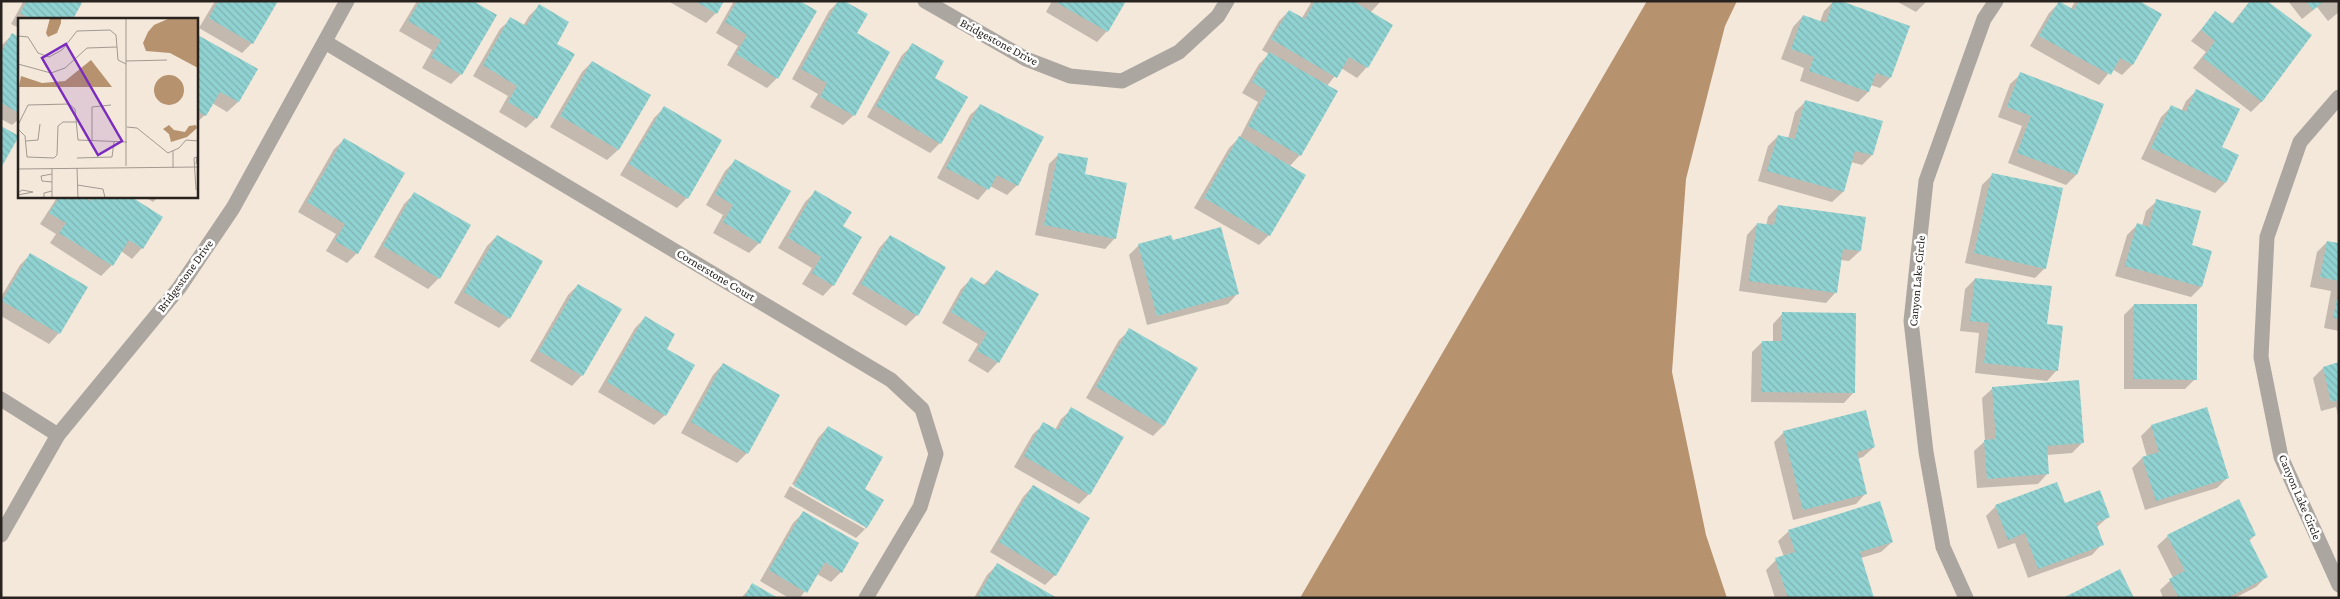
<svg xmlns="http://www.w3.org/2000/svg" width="2340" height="599" viewBox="0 0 2340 599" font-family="'Crimson Pro',serif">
<defs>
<pattern id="building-back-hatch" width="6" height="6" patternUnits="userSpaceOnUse" patternTransform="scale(1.25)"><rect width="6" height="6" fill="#90d2d1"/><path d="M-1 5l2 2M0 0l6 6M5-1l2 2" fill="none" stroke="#7cb4b3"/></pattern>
</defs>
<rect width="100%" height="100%" fill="#f4e8db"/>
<polygon fill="#b6926e" points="1647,1 1737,1 1725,26 1686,179 1672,372 1706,535 1727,598 1300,598"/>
<g fill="#0003">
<polygon points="22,1 82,1 71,19 19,19 19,28 11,24 23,2"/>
<polygon points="215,1 276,1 252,43 242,53 199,28"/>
<polygon points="417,1 471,1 461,74 451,84 422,68 432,50 399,31"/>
<polygon points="668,1 723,1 716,13 706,23"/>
<polygon points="734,1 798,1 777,78 767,88 727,65 738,46 716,33"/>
<polygon points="839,1 856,34 854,115 843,125 810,107 818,94 792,79 829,11"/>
<polygon points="1052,1 1124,1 1107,31 1097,42 1046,12"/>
<polygon points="1312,1 1381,1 1370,13 1367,67 1357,78 1341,68 1327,86 1300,155 1289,167 1269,235 1259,245 1194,208 1229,148 1240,137 1258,102 1242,93 1259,64 1269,54 1262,50 1279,21 1289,11 1302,18"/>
<polygon points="1834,1 1890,78 1880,88 1871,85 1868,92 1858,102 1800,81 1804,68 1781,59 1793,27 1803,16 1820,22 1824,11"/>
<polygon points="1896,1 1927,1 1916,12"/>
<polygon points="2075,1 2136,1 2160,14 2132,65 2122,75 2112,69 2099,85 2030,46 2049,13 2059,3 2071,9"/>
<polygon points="2250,1 2265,1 2262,101 2251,112 2193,68 2206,52 2191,41 2215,13 2231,25"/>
<polygon points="2288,1 2339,1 2339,12 2328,21 2317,7 2302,19"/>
<polygon points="539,6 555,45 536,118 526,128 499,112 508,96 473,76 500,29 511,19 523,26 529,16"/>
<polygon points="12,35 19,39 19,119 12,125 1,119 1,46"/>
<polygon points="196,35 256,70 238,102 227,112 212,103 205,115 196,123"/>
<polygon points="913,45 933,78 940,143 930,153 867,117 902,55"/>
<polygon points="592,62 649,95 618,150 607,160 550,127 582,72"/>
<polygon points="2021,74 2076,175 2066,185 2008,163 2022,126 1998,117 2010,84"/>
<polygon points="2196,91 2221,148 2225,183 2215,193 2141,159 2161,117 2171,107 2181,112 2186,101"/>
<polygon points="1806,101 1872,155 1862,165 1851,162 1843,192 1832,202 1758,181 1768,146 1778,136 1788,139 1795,112"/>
<polygon points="981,105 1017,185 1007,195 990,186 978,200 937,178 970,115"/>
<polygon points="664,108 687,198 677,208 620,175 654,118"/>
<polygon points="345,139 357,253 347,263 326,251 336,234 298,212 334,149"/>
<polygon points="1059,154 1083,175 1115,238 1105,249 1035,235 1049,164"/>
<polygon points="735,161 759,243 749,253 713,233 723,215 706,205 725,171"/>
<polygon points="1992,175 2045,268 2035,278 1965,263 1982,185"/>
<polygon points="815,192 842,227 861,238 833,285 823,296 802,284 812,268 778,248 805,202"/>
<polygon points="414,194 469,225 439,278 428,289 374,257 404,204"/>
<polygon points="58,196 80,196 88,201 91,196 127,196 142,248 132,259 121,251 112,265 101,276 50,243 56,234 40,224"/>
<polygon points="143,196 159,196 153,202"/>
<polygon points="2157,201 2190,246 2201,287 2191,297 2115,276 2127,235 2137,225 2142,226 2146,211"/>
<polygon points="1778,206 1864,218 1860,251 1849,261 1841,260 1836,292 1826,303 1739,291 1747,235 1757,224 1766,226 1768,217"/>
<polygon points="497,236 509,318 499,328 454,303 487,246"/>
<polygon points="890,236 944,268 917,315 906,326 852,294 880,247"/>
<polygon points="1172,242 1238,293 1228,304 1147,325 1129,255 1139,245"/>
<polygon points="2327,242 2339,244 2339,331 2324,328 2331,291 2310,287 2317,252"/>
<polygon points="30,255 59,333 49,344 1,316 1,297 20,265"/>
<polygon points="996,271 998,362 988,373 968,361 978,344 942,323 961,289 971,279 983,286"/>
<polygon points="1975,279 2046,325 2057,370 2047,381 1975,373 1979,333 1960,331 1965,289"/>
<polygon points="578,285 582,375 572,386 530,361 568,295"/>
<polygon points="2134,305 2195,379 2185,389 2124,389 2124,315"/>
<polygon points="1783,313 1854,392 1844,403 1751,402 1752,352 1762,342 1773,342 1773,324"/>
<polygon points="645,318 665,349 665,415 654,425 598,392 635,328"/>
<polygon points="1130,330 1196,368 1163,426 1153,436 1086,398 1119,340"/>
<polygon points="723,364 747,453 737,463 681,433 713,375"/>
<polygon points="2339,364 2339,420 2336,407 2321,411 2313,378 2323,368"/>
<polygon points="1993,388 2082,443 2072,453 2047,455 2048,473 2038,484 1977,488 1974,451 1985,441 1982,398"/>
<polygon points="1072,409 1089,494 1079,504 1014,467 1033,434 1044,424 1055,430 1061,419"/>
<polygon points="2151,426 2228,477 2217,488 2145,510 2132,468 2142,458 2147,457 2141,436"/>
<polygon points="828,427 863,490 882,500 866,528 856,538 784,497 790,486 865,529 865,526 792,484 818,438"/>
<polygon points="1784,432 1874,447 1863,457 1857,459 1866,493 1856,504 1793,520 1774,442"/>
<polygon points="1033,486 1055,575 1045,585 990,552 1023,497"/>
<polygon points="2064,505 2108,517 2096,528 2102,544 2092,555 2028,578 2015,543 1998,549 1986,516 1996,506"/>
<polygon points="804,512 841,572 831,582 817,574 800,598 789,598 760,581 793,523"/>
<polygon points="1789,531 1892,542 1881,552 1861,558 1873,598 1775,598 1766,570 1776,560 1784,557 1778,541"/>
<polygon points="2255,535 2249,541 2266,577 2256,587 2235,598 2163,598 2160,590 2173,578 2157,546 2168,536"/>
<polygon points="997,565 1054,598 974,598 987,575"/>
<polygon points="753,585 776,598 741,598"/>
</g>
<g fill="url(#building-back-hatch)">
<polygon points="27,1 83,1 73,19 30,19 20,13"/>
<polygon points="218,1 278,1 253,44 209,18"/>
<polygon points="420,1 473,1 497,15 462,75 431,57 441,40 408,21"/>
<polygon points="695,1 724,1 717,14"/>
<polygon points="737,1 800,1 817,11 778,79 736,54 747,35 725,22"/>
<polygon points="838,1 844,1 868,14 857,33 890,52 855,116 820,97 827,83 801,69"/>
<polygon points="1054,1 1126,1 1108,32"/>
<polygon points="1315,1 1353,1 1393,25 1368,68 1349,57 1337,78 1271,39 1289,10 1305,19"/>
<polygon points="1833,1 1841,1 1910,26 1891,78 1876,73 1869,92 1809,71 1814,57 1791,49 1803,15 1826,23"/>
<polygon points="2059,1 2074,10 2079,1 2139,1 2162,14 2133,65 2120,58 2111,75 2039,36"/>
<polygon points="2250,1 2267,1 2312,35 2262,102 2203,58 2215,41 2201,30 2215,11 2233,24"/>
<polygon points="2306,1 2324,1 2313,10"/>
<polygon points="539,4 569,22 557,44 575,54 537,119 508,102 517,86 483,65 510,17 526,26"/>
<polygon points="12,33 19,37 19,113 1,103 1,52"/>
<polygon points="196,34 258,69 239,102 220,92 206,116 196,110"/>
<polygon points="912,43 944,61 935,78 968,97 941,144 876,106"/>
<polygon points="1269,52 1338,91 1301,156 1248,126 1267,91 1252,82"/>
<polygon points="592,61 651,95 619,150 560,116"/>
<polygon points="2020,72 2104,104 2077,175 2017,153 2031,116 2007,107"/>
<polygon points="2196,89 2240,109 2222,147 2239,155 2226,183 2151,148 2171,105 2186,112"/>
<polygon points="1805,100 1883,121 1873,155 1855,151 1844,192 1767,171 1778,135 1795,139"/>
<polygon points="980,104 1044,137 1018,186 997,175 989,190 946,168"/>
<polygon points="664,106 722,140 688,199 629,164"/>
<polygon points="1,126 19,136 1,168"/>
<polygon points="1239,136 1306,175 1270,236 1204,198"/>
<polygon points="344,138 405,173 358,254 335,241 345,224 307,202"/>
<polygon points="1058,153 1088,158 1085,174 1127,183 1116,239 1044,225"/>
<polygon points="735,159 791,191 760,244 723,222 733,205 715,194"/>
<polygon points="1992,173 2063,188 2046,269 1974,253"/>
<polygon points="815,190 852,212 843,226 862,237 834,286 812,273 821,257 788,238"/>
<polygon points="414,192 471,225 440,279 383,246"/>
<polygon points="60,196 82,196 91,201 94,196 130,196 163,217 143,249 129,240 113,266 59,233 66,223 49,213"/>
<polygon points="2156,199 2201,211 2192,245 2212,251 2202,287 2125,266 2137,223 2149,227"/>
<polygon points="1778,205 1866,217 1861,251 1843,249 1837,293 1749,281 1757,223 1774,225"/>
<polygon points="1221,227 1239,294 1157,316 1138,244 1171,235 1173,240"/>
<polygon points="497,235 543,261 510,319 464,292"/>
<polygon points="890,235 946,267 918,316 861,284"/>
<polygon points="2327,241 2339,243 2339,281 2320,277"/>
<polygon points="30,253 88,287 60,334 2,301"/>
<polygon points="996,270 1039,294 999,363 977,351 987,333 951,312 971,277 986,286"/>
<polygon points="1975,278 2052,286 2047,324 2063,326 2058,371 1984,363 1989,323 1970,321"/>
<polygon points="578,284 622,309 583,376 539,351"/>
<polygon points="2338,294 2339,294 2339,319 2333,318"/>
<polygon points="2134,304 2197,304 2197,380 2133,379"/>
<polygon points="1782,312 1856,313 1855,393 1761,392 1762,341 1782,341"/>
<polygon points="645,316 675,334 667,349 695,365 666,416 607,382"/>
<polygon points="1129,328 1198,368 1164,426 1096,387"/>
<polygon points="2339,362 2339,400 2331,402 2323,367"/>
<polygon points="723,363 780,395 748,454 691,422"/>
<polygon points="2079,380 2084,443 2047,446 2049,474 1987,479 1984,440 1996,439 1992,387"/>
<polygon points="1071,407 1124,437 1090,495 1024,456 1043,422 1058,430"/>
<polygon points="2207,407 2229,478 2156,501 2142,457 2159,452 2151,425"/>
<polygon points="1866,410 1875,447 1857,452 1867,494 1803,510 1783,431"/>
<polygon points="828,426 883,457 865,489 884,500 867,528 794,486"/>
<polygon points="2057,482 2065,503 2100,490 2110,517 2096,523 2104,545 2038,569 2025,533 2008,540 1995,505"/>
<polygon points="1033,485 1090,518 1056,576 999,542"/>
<polygon points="2239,499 2256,535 2249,539 2268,577 2227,598 2179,598 2169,579 2185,571 2167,535"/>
<polygon points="1880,501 1893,542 1860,552 1874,598 1788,598 1775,558 1795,552 1788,530"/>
<polygon points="803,511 859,543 842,573 825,562 807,593 769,570"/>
<polygon points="997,563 1057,598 977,598"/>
<polygon points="2120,569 2134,598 2063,598"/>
<polygon points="752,583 778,598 744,598"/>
</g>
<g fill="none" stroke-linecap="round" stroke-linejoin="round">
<g stroke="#aca6a1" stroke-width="15">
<polyline points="925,1 1026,59 1070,76 1122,81 1179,52 1218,16 1227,1"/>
<polyline points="325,42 891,380 922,409 936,454 920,507 866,598"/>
<polyline points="2339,97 2300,142 2267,237 2261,357 2281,457 2339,585"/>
<polyline points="1,399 58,435"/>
<polyline points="1,535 58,435 179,288 233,208 347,1"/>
<polyline points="1966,598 1943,547 1926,452 1911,321 1926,181 1984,19 1996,1"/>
</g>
</g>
<g text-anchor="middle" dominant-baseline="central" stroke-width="5" stroke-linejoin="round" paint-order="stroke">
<g font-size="12" fill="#28231f" stroke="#fff">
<text transform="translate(999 42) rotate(28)">Bridgestone Drive</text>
<text transform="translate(716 275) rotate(31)">Cornerstone Court</text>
<text transform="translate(185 276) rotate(-54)">Bridgestone Drive</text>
<text transform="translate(1917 281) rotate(-85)">Canyon Lake Circle</text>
<text transform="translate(2300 497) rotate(67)">Canyon Lake Circle</text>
</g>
</g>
<g transform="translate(18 18)">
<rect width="180" height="180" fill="#f4e8db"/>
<path d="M32,0H43V5L39,15L30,19L28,15ZM152,0H180V50L152,35L128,33L125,25L130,14L136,7ZM73,42L94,69H1L3,58L24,65L47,63ZM136 72a15 15 0 1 1 30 0a15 15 0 1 1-30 0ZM151,107L156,112L167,114L171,108L178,107L179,110L169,119L153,124L151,116L145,111Z" fill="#b6926e"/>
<path fill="none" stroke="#a29990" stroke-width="1" d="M108,0V148M0,18L10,19L20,35L31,39L44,32L59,13L92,12L98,17L100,42L108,46M108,43L149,42M0,46L33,55L47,50L69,30L99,29M0,107L10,87L51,86L57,91L60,122L109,124M109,109L119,110L150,135L161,130L168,122L180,123M0,111L7,118L9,139L36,140L39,137L40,108L45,104H58M8,123L20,122L22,106M74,123V89L93,87M59,140L94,139L96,124M178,146L179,139L176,140L178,172M34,150V173M59,150L60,180M155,150V133M0,151L180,149M34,164L24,163L23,158L34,156M59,167L85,171L87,180M0,175L4,172L15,174L0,177M26,180V175L34,173V180"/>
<path fill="#7b2cbf" fill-opacity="0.15" stroke="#7b2cbf" stroke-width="2.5" d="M48,26L104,123L80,137L24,40Z"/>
<rect width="180" height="180" fill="none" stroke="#28231f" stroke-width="2.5"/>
</g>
<rect width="2340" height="599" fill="none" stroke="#28231f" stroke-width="5"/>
</svg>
